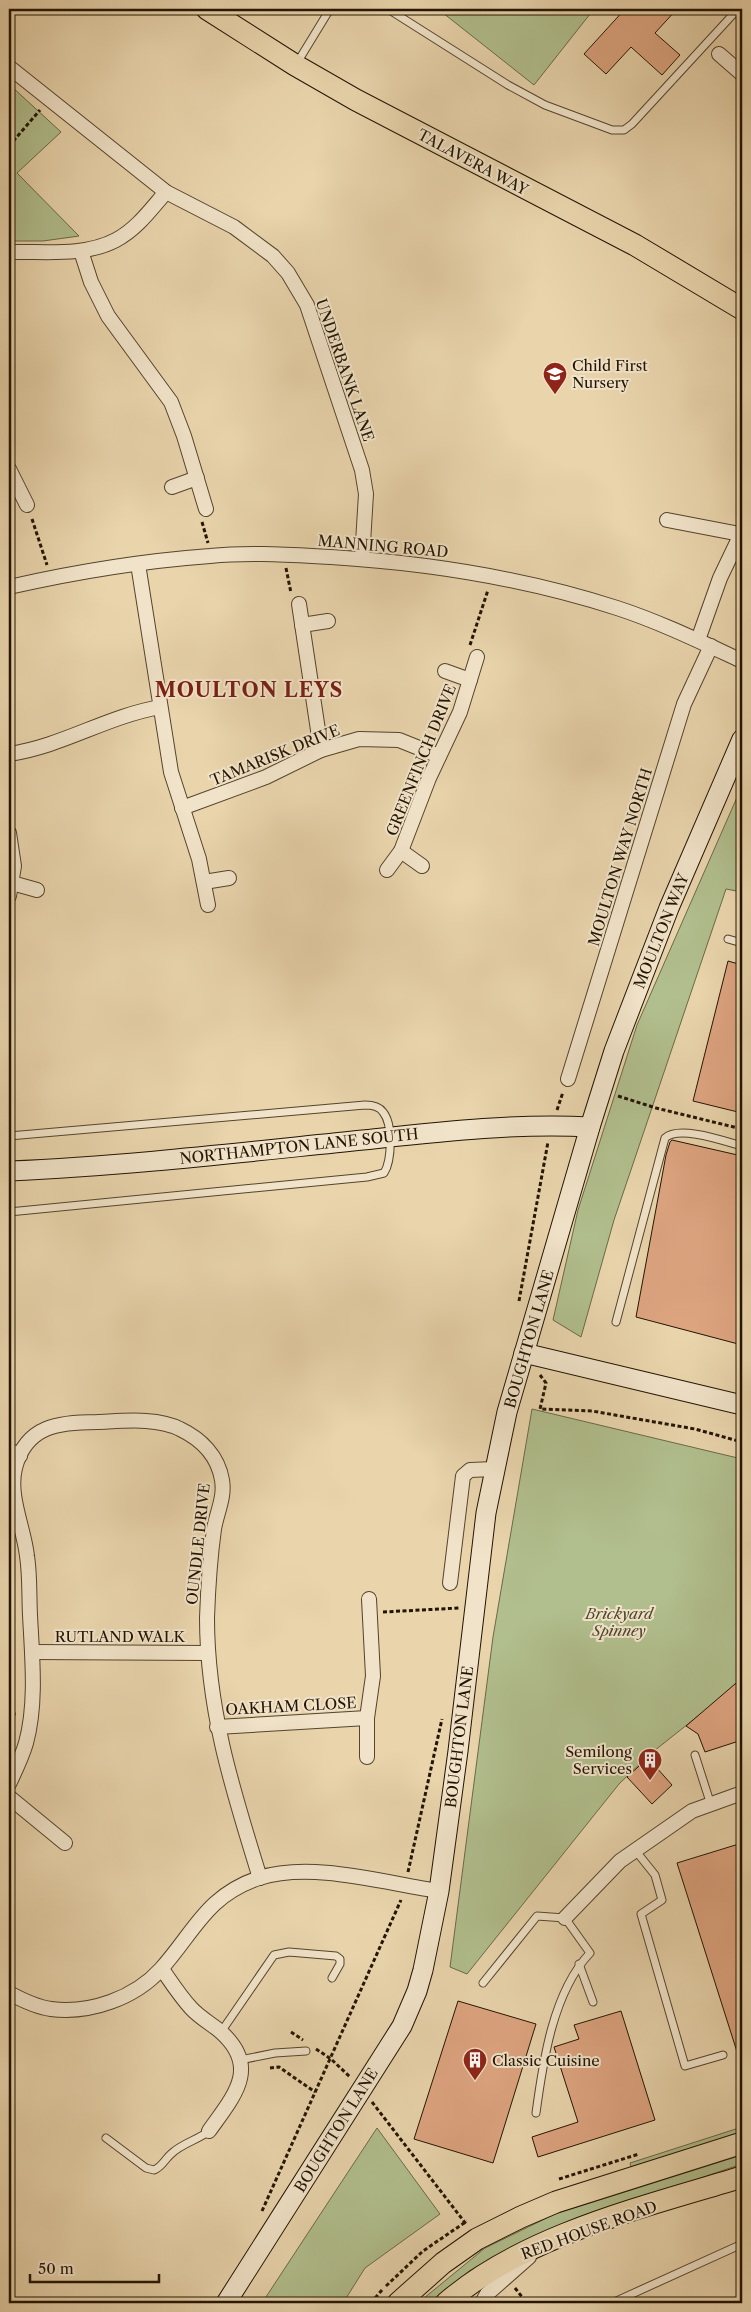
<svg xmlns="http://www.w3.org/2000/svg" width="751" height="2312" viewBox="0 0 751 2312" font-family="'Libre Caslon Text',serif">
<rect width="100%" height="100%" fill="#e9d4ac"/>
<filter id="stains"><feTurbulence type="fractalNoise" baseFrequency=".004" numOctaves="4"/><feColorMatrix values="0 0 0 0 .2 0 0 0 0 .09 0 0 0 0 .02 0 0 0 .5 -.17"/></filter>
<radialGradient id="worn" r=".72"><stop offset=".6" stop-color="#630" stop-opacity="0"/><stop offset="1" stop-color="#630" stop-opacity=".3"/></radialGradient>
<g fill="#b1be8d" stroke="#6a6948">
<polygon points="438,9 594,9 534,85"/>
<polygon points="10,85 61,132 17,173 79,236 43,241 9,241"/>
<polygon points="742,786 742,892 726,889 614,1220 581,1337 553,1320 578,1210 637,1025"/>
<polygon points="532,1409 742,1459 742,1681 649,1755 619,1784 467,1974 450,1967 493,1637"/>
<polygon points="742,2127 742,2133 631,2167 630,2163"/>
<polygon points="377,2128 440,2214 365,2268 343,2303 262,2303"/>
<polygon points="742,2155 742,2164 579,2219 492,2258 469,2271 432,2303 418,2303 485,2248 555,2214"/>
</g>
<g fill="#dda480" stroke="#221402">
<polygon points="625,9 677,9 655,33 680,55 662,75 631,47 606,74 584,54"/>
<polygon points="728,961 742,965 742,1113 693,1101"/>
<polygon points="672,1140 742,1156 742,1345 636,1317 666,1155 670,1142"/>
<polygon points="742,1678 742,1740 705,1752 698,1734 686,1726"/>
<polygon points="648,1758 672,1785 652,1804 627,1777"/>
<polygon points="742,1843 742,2058 739,2058 677,1863"/>
<polygon points="458,2001 536,2024 493,2163 414,2139"/>
<polygon points="621,2011 655,2120 538,2157 532,2137 578,2122 554,2047 579,2039 574,2025"/>
</g>
<g fill="none" stroke-linecap="round" stroke-linejoin="round">
<defs>
<g id="lane">
<polyline points="388,9 508,85 545,105 612,130 624,130 632,124 738,9"/>
<polyline points="297,63 330,9"/>
<polyline points="728,939 742,943"/>
<path d="M9,1136L365,1105C372,1105 379,1106 383,1112C393,1124 392,1160 384,1173L367,1177L9,1212"/>
<path d="M616,1322L665,1138C679,1125 724,1141 742,1146"/>
<polyline points="695,1755 711,1805"/>
<polyline points="635,1850 655,1875 662,1900 641,1914 685,2066 723,2055"/>
<polyline points="579,1964 593,2002"/>
<path d="M483,1983L537,1916L565,1918L590,1953C553,1992 543,2061 536,2113"/>
<polyline points="221,2032 274,1955 289,1952 336,1956 340,1959 340,1964 332,1978"/>
<polyline points="240,2060 275,2053 306,2051"/>
<path d="M106,2138L146,2168L154,2170C162,2167 165,2159 171,2154C182,2143 198,2140 209,2131"/>
<polyline points="612,2303 742,2244"/>
</g>
<g id="street">
<polyline points="719,54 742,74"/>
<polyline points="9,67 166,192 234,227 273,256 288,273 307,305 362,470 366,494 362,559"/>
<polyline points="81,251 91,282 108,316 171,402 184,436 206,509"/>
<path d="M9,252C43,251 84,257 116,240C137,229 151,209 166,192"/>
<polyline points="9,469 27,505"/>
<polyline points="172,487 197,478"/>
<polyline points="667,520 740,534"/>
<polyline points="138,564 171,772 199,859 208,905"/>
<path d="M9,587C75,572 142,561 210,556C250,552 291,555 331,557C429,563 524,578 617,608C660,622 701,642 742,661"/>
<polyline points="299,604 321,750"/>
<polyline points="302,625 328,621"/>
<polyline points="698,640 720,578 742,532"/>
<polyline points="445,671 470,680"/>
<path d="M9,754C63,746 105,717 160,707"/>
<polyline points="182,808 266,777 321,750 359,739 399,740 439,756"/>
<polyline points="9,833 14,866 9,896"/>
<polyline points="401,851 422,866"/>
<polyline points="387,870 401,851 429,778 460,712 477,657"/>
<polyline points="204,882 229,878"/>
<polyline points="12,883 37,890"/>
<polyline points="568,1079 684,704 711,646"/>
<polyline points="9,1450 20,1456"/>
<polyline points="450,1583 463,1476 470,1470 494,1469"/>
<polyline points="32,1652 208,1653"/>
<polyline points="217,1727 367,1718"/>
<polyline points="367,1757 367,1718 373,1676 369,1599"/>
<path d="M9,1784C15,1771 22,1757 26,1743C37,1703 32,1656 30,1615C29,1595 30,1575 27,1556C24,1528 8,1496 15,1468C26,1425 60,1422 97,1422C123,1421 157,1417 180,1429C201,1439 218,1456 222,1480C225,1497 217,1512 214,1529C210,1558 208,1588 207,1618C207,1710 233,1791 260,1878"/>
<polyline points="9,1797 65,1843"/>
<polyline points="565,1918 620,1861 692,1811 742,1793"/>
<path d="M162,1969C171,1982 180,1996 191,2008C200,2018 212,2024 221,2032C261,2068 233,2097 209,2131"/>
<path d="M9,1993C22,2000 36,2007 51,2009C90,2014 135,1998 161,1969C195,1931 206,1896 259,1878C312,1861 384,1883 439,1891"/>
<polyline points="482,2303 487,2294 529,2257"/>
</g>
<g id="secondary">
<path d="M9,1171C127,1166 245,1152 363,1140C438,1132 514,1123 590,1127"/>
<polyline points="524,1353 742,1405"/>
<polyline points="226,2303 402,2026 417,1991 423,1970 439,1891 458,1751 486,1513 507,1412 590,1127 614,1051 669,908 742,739"/>
</g>
<g id="primary">
<polyline points="207,9 295,65 356,100 635,245 742,309"/>
<polyline points="398,2303 443,2263 477,2239 521,2217 556,2202 742,2143"/>
<path d="M446,2303C524,2235 644,2207 742,2177"/>
</g>
</defs>
<use href="#lane" stroke="#54442c" stroke-width="9"/>
<use href="#street" stroke="#54442c" stroke-width="16"/>
<use href="#secondary" stroke="#221402" stroke-width="21"/>
<use href="#primary" stroke="#221402" stroke-width="23"/>
<g stroke="#221402" stroke-width="3" stroke-dasharray="4 2.5" stroke-linecap="butt">
<polyline points="9,146 40,110"/>
<polyline points="32,519 47,565"/>
<polyline points="202,522 208,543"/>
<polyline points="286,568 291,593"/>
<polyline points="470,645 488,590"/>
<polyline points="618,1096 656,1108 742,1129"/>
<polyline points="557,1110 563,1092"/>
<polyline points="519,1301 548,1142"/>
<polyline points="540,1375 546,1383 540,1409 592,1411 695,1429 742,1442"/>
<polyline points="383,1612 459,1608"/>
<polyline points="9,1714 16,1714"/>
<polyline points="408,1872 442,1719"/>
<polyline points="291,2032 303,2040"/>
<polyline points="316,2049 331,2059 350,2077"/>
<polyline points="270,2068 279,2067 315,2092"/>
<polyline points="372,2102 466,2224"/>
<polyline points="559,2179 639,2154"/>
<polyline points="262,2211 401,1900"/>
<polyline points="386,2286 423,2251 467,2221"/>
<polyline points="515,2288 526,2302 524,2303"/>
<polyline points="371,2303 382,2290"/>
</g>
<use href="#lane" stroke="#f1e3c9" stroke-width="7"/>
<use href="#street" stroke="#f1e3c9" stroke-width="14"/>
<use href="#secondary" stroke="#f1e3c9" stroke-width="19"/>
<use href="#primary" stroke="#e9d4ac" stroke-width="21"/>
</g>
<defs>
<symbol id="school-pin" viewBox="-11 -11 22 30"><path d="M0 17L-7.5 6A9.5 9.5 0 1 1 7.5 6Z" fill="#8f2418" stroke="#f1e3c9"/><path d="M0-5L7-2L0 1L-7-2ZM-4 1L0 2.5L4 1V4Q0 6-4 4Z" fill="#fff"/></symbol>
<symbol id="building-pin" viewBox="-11 -11 22 30"><path d="M0 17L-7.5 6A9.5 9.5 0 1 1 7.5 6Z" fill="#8f2418" stroke="#f1e3c9"/><path d="M-4-6H4V6H1V3H-1V6H-4ZM-2.5-4.3h1.7v1.8h-1.7ZM.8-4.3h1.7v1.8H.8ZM-2.5-1h1.7V.8h-1.7ZM.8-1h1.7V.8H.8Z" fill="#fff"/></symbol>
</defs>
<g fill-rule="evenodd">
<use href="#school-pin" x="541" y="360" width="28" height="38"/>
<use href="#building-pin" x="636" y="1746" width="28" height="38"/>
<use href="#building-pin" x="461" y="2046" width="28" height="38"/>
</g>
<g text-anchor="middle" dominant-baseline="central" stroke-width="4" stroke-linejoin="round" paint-order="stroke">
<g font-size="15" fill="#221402" stroke="#f1e3c9">
<text transform="translate(473 162) rotate(28)">TALAVERA WAY</text>
<text transform="translate(345 370) rotate(71)">UNDERBANK LANE</text>
<text transform="translate(383 546) rotate(5)">MANNING ROAD</text>
<text transform="translate(275 755) rotate(-22)">TAMARISK DRIVE</text>
<text transform="translate(421 760) rotate(-68)">GREENFINCH DRIVE</text>
<text transform="translate(620 857) rotate(-73)">MOULTON WAY NORTH</text>
<text transform="translate(661 931) rotate(-68)">MOULTON WAY</text>
<text transform="translate(299 1146) rotate(-6)">NORTHAMPTON LANE SOUTH</text>
<text transform="translate(529 1339) rotate(-74)">BOUGHTON LANE</text>
<text transform="translate(198 1544) rotate(-84)">OUNDLE DRIVE</text>
<text x="120" y="1636">RUTLAND WALK</text>
<text transform="translate(291 1706) rotate(-3)">OAKHAM CLOSE</text>
<text transform="translate(459 1737) rotate(-83)">BOUGHTON LANE</text>
<text transform="translate(336 2130) rotate(-58)">BOUGHTON LANE</text>
<text transform="translate(589 2230) rotate(-20)">RED HOUSE ROAD</text>
</g>
<g font-size="15" fill="#221402" stroke="#f1e3c9" text-anchor="start">
<text x="572" y="365">Child First<tspan x="572" dy="17">Nursery</tspan></text>
<text x="632" y="1751" text-anchor="end">Semilong<tspan x="632" dy="17">Services</tspan></text>
<text x="492" y="2060">Classic Cuisine</text>
</g>
<g font-size="15" font-style="italic" fill="#4d472c" stroke="#f1e3c9">
<text x="619" y="1613">Brickyard<tspan x="619" dy="17">Spinney</tspan></text>
</g>
<g font-size="20" font-weight="bold" letter-spacing="1" fill="#7a1f14" stroke="#f1e3c9">
<text x="249" y="690">MOULTON LEYS</text>
</g>
</g>
<rect width="751" height="2312" fill="none" stroke="#e9d4ac" stroke-width="30"/>
<rect x="10" y="10" width="731" height="2292" fill="none" stroke="#221402" stroke-width="2.5"/>
<rect x="15" y="15" width="721" height="2282" fill="none" stroke="#221402"/>
<path d="M30 2274v8h129v-8" fill="none" stroke="#221402" stroke-width="2.5"/>
<text x="38" y="2274" font-size="15" fill="#221402" stroke="#f1e3c9" stroke-width="4" paint-order="stroke">50 m</text>
<rect width="100%" height="100%" filter="url(#stains)"/>
<rect width="100%" height="100%" fill="url(#worn)"/>
</svg>
